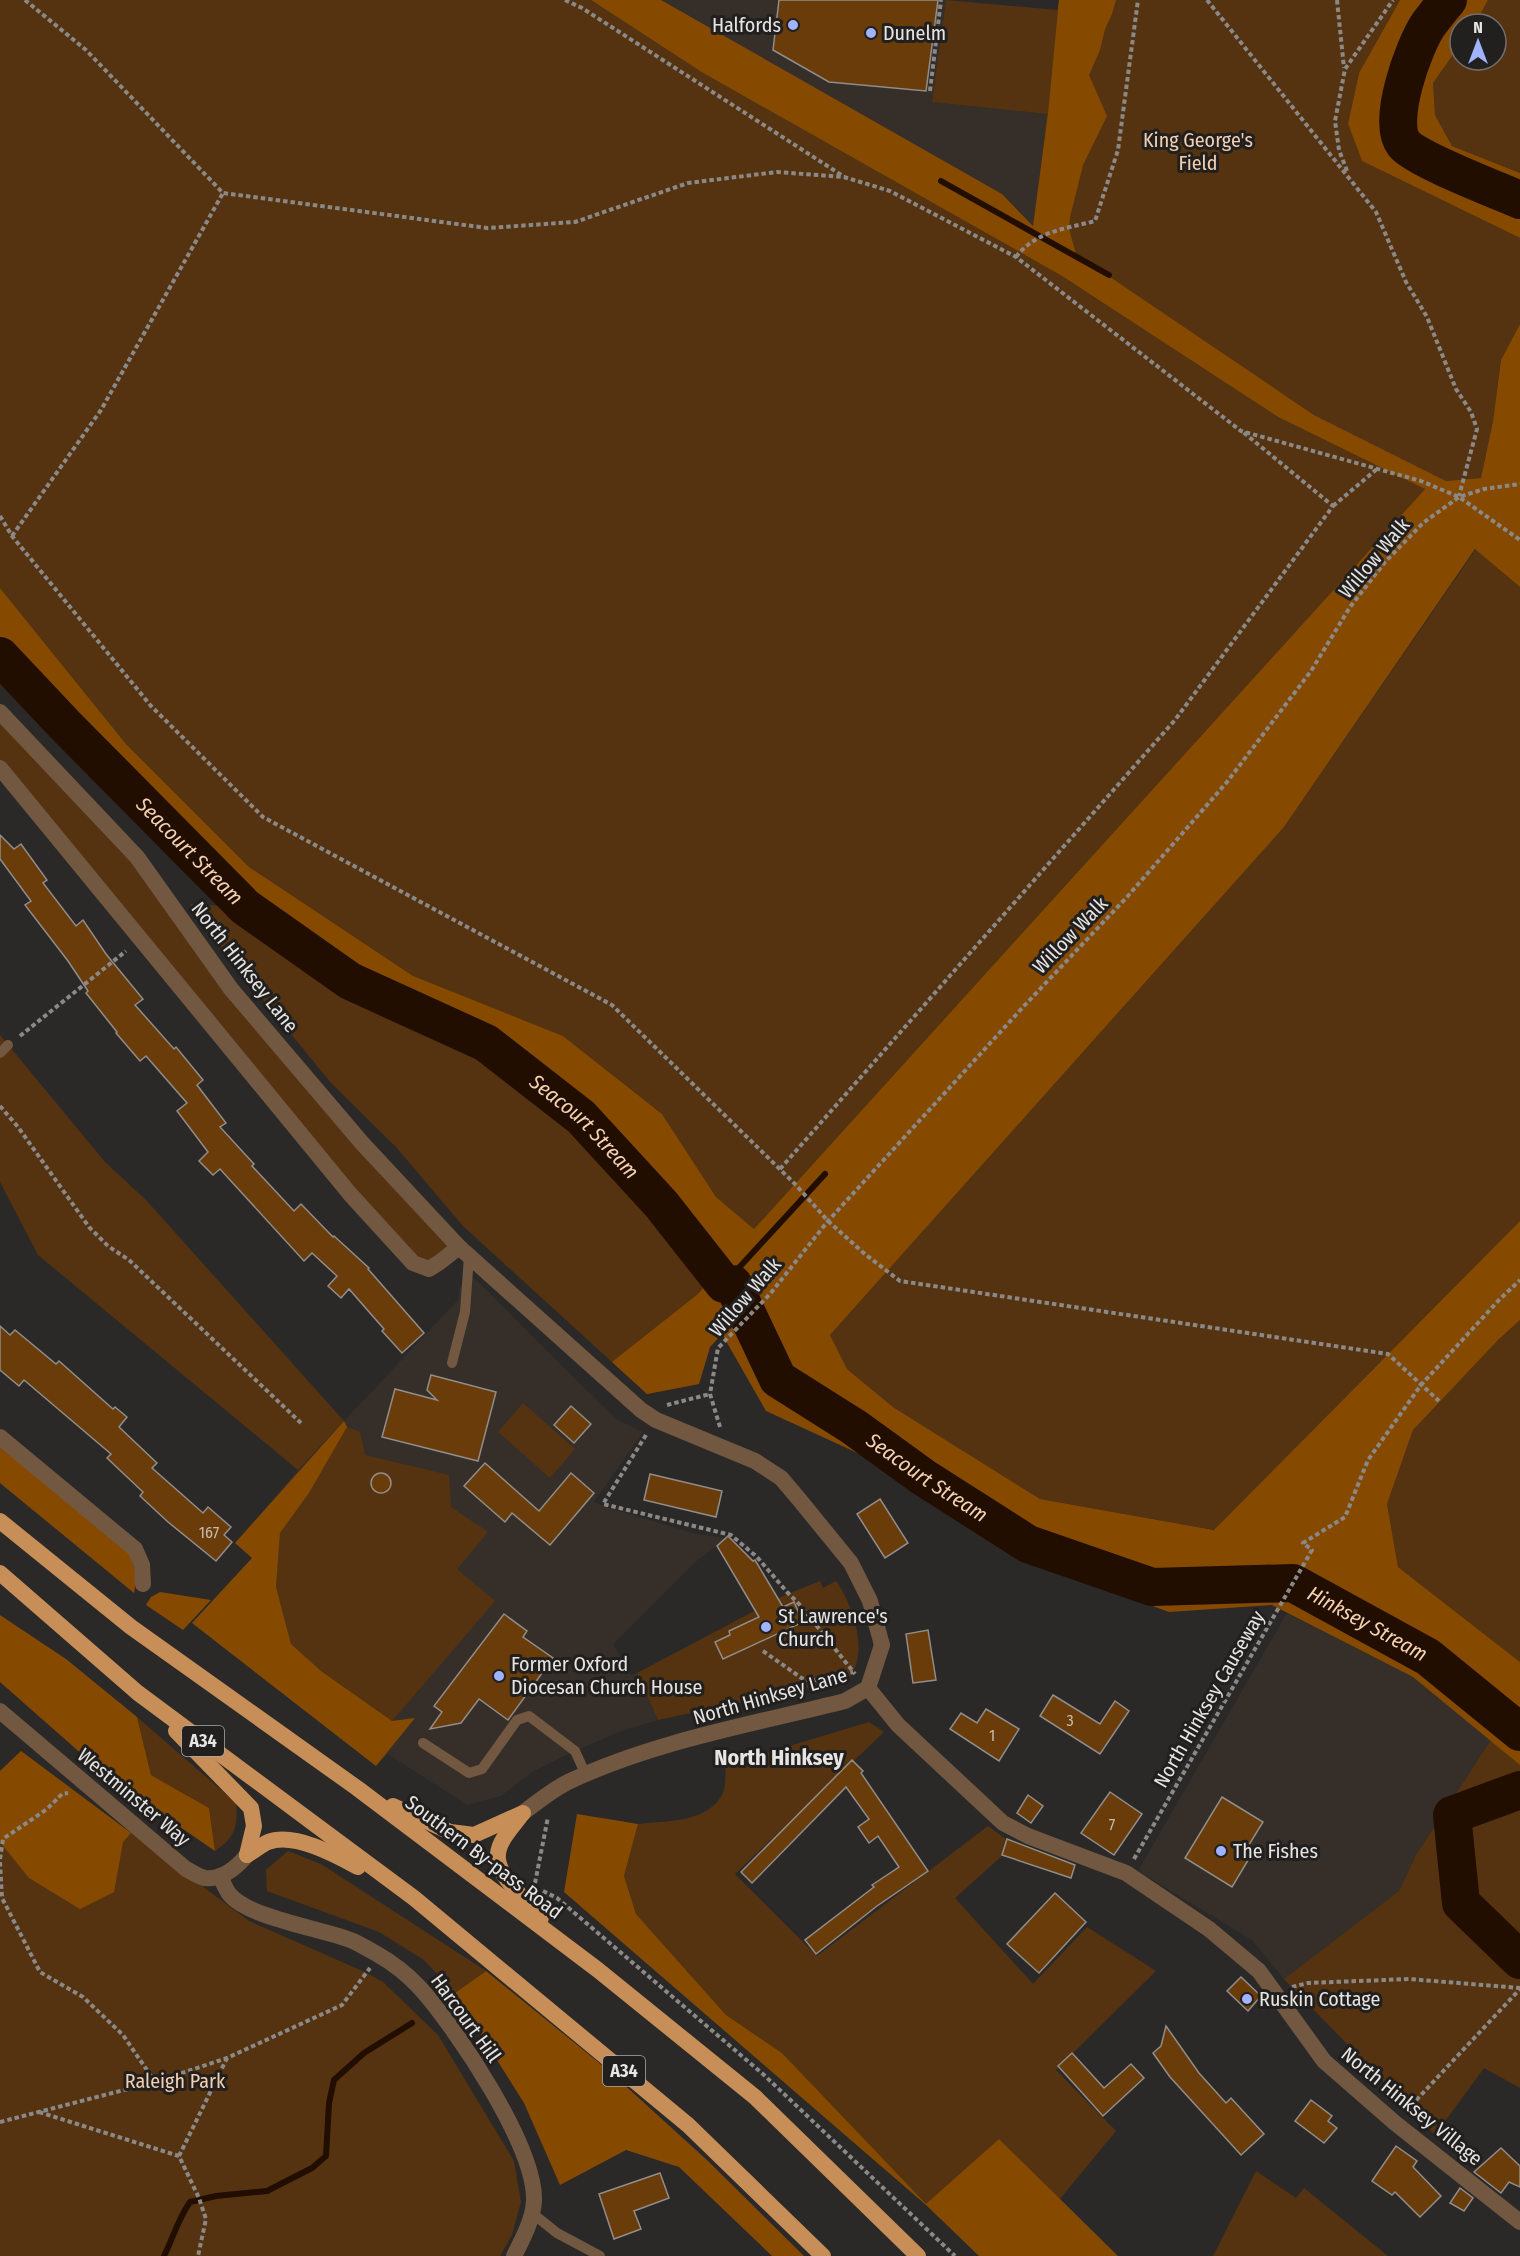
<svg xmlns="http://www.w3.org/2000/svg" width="1520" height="2256" viewBox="0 0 1520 2256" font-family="'Fira Sans Condensed',sans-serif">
<rect width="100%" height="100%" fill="#2b2928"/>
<g fill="#362f29">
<polygon points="661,0 946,0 932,102 1048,114 1034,226 1002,194"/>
<polygon points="470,1277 477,1281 616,1419 643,1432 594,1502 605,1507 696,1534 726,1538 694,1563 613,1644 631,1675 637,1673 658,1720 621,1731 564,1756 532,1772 501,1796 467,1805 388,1754 376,1766 192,1623 252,1558 235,1543 298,1470 458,1300 460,1287"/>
<polygon points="1287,1613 1413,1677 1491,1740 1416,1855 1399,1891 1284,1979 1252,1940 1138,1871"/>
</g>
<g fill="#553310">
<polygon points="0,0 591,0 703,73 1062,276 1278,417 1425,489 754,1229 716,1197 662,1114 563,1036 413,977 249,867 126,744 0,588"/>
<polygon points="946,0 1057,10 1059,0 1400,0 1359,73 1348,124 1362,161 1520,238 1520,324 1501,360 1493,421 1481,478 1446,481 1314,415 1034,226 1047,114 932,102"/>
<polygon points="1488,0 1520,0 1520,173 1452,146 1435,115 1433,83 1460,45 1460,60 1496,60 1496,24 1475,24"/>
<polygon points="1476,549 1520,587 1520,1221 1395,1348 1497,1341 1520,1320 1520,1662 1398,1567 1387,1504 1413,1430 1432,1408 1381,1361 1215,1530 1040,1499 893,1407 847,1369 830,1335 1284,827"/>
<polygon points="0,712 137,857 231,989 459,1247 440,1262 413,1263 0,768"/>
<polygon points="190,904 245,907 350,981 486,1043 581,1117 661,1204 715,1273 699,1294 721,1334 710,1347 699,1384 647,1394 463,1226 396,1147 331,1083 233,963"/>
<polygon points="0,1035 105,1162 146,1200 344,1421 298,1470 38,1255 0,1182"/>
<polygon points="523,1403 575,1449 550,1478 498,1432"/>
<polygon points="347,1427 360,1432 365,1455 449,1475 451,1507 488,1532 457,1569 495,1601 392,1721 321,1671 291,1644 276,1587 280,1533 309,1493"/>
<path d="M820,1581L823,1588L836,1581C853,1604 870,1655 848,1679L658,1720L637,1673L783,1596Z"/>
<path d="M137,1717L236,1803C238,1827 235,1837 215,1851L209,1808L151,1775Z"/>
<path d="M869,1722L884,1732L735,1874L817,1956L988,1826L1014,1845L955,1898L1033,1984L1087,1927L1156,1971L1056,2070L1116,2131L1059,2200L999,2139L926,2205L782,2053L726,2015L636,1914L624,1876L638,1824C665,1821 709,1823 723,1793C726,1786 725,1773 726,1765Z"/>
<polygon points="1491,1740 1520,1765 1520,2088 1484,2068 1435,2135 1284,1979 1399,1891 1416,1855"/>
<polygon points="21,1751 249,1921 367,1973 383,1982 438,2035 514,2161 521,2202 512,2235 500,2256 0,2256 0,1771"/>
<polygon points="288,1851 321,1864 486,1971 455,1993 424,1960 379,1932 267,1891 266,1870"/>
<polygon points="1256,2171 1296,2198 1304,2188 1388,2256 1213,2256"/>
</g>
<g fill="#854a00">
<polygon points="591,0 661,0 1002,194 1033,226 1048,114 1059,0 1116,0 1112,14 1105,29 1100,50 1089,75 1107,116 1083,165 1070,217 1069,229 1076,254 1314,415 1446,481 1481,478 1493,421 1501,360 1520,324 1520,587 1475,549 1284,827 830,1335 847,1369 893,1407 1040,1499 1214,1530 1520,1221 1520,1320 1497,1341 1413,1430 1387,1504 1398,1567 1520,1662 1520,1765 1413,1677 1272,1605 1169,1612 1017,1557 864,1456 766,1411 722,1334 710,1347 699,1384 647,1394 612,1362 698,1294 728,1259 715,1273 661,1204 581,1117 486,1043 350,981 245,907 0,654 0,588 126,744 249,867 413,976 563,1036 662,1114 716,1197 754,1229 1425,489 1278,417 1062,276 703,73"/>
<polygon points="1400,0 1488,0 1475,24 1460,24 1460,45 1433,83 1435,115 1452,146 1520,173 1520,238 1362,161 1348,124 1359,73"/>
<polygon points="344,1421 347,1427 309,1493 280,1533 276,1587 291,1644 321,1671 392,1721 415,1718 376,1766 192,1623 252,1558 235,1543"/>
<polygon points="0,1441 128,1548 137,1577 134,1593 0,1483"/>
<polygon points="160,1592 211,1600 183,1630 146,1605 151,1597"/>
<polygon points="0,1615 66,1659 137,1717 151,1775 209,1808 215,1851 109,1778 0,1682"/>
<polygon points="21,1751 131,1833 123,1842 114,1892 80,1909 29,1878 0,1842 0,1771"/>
<polygon points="577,1814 638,1824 624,1876 636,1914 726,2015 782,2053 926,2204 999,2139 1118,2256 979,2256 926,2205 564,1892"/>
<polygon points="486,1971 608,2070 708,2161 804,2256 772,2256 679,2167 626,2150 560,2185 524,2103 455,1993"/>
</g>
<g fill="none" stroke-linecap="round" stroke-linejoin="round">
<g stroke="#210e00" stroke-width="6">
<polyline points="941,181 1109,275"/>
<polyline points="724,1284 825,1174"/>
<path d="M164,2256C173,2238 178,2219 190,2202L216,2196L267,2191L312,2168L326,2156L329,2103L334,2080L364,2053L412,2023"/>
</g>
<g stroke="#210e00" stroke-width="38">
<path d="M1448,0C1441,8 1434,17 1428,25C1414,46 1386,122 1404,144C1416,159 1497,190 1520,200"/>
<path id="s1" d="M0,656L65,725L245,907L350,981L486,1043L581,1117L661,1204L724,1284H733L778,1379L854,1427L923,1477L1028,1544L1152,1587L1293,1583L1428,1657L1520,1732"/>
<polyline points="1520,1790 1452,1815 1461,1903 1520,1960"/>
</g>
</g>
<g fill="#693c0a" stroke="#908d8b" stroke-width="1.5">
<polygon points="779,0 938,0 926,91 829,82 773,50"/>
<polygon points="0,835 14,849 21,844 47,880 43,883 76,926 83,920 106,954 143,999 135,1005 174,1049 176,1047 203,1080 197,1085 226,1123 220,1127 254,1164 252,1166 294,1211 301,1204 333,1237 334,1236 369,1268 368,1269 424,1333 402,1353 382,1331 384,1329 349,1289 341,1298 328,1286 337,1276 312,1253 304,1261 220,1169 213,1175 199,1161 208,1152 177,1111 187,1103 146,1056 140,1061 116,1033 117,1032 86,993 88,991 68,961 25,905 31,901 0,859"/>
<polygon points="0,1326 10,1335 15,1330 56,1364 59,1361 113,1409 115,1407 127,1417 119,1427 157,1463 152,1468 203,1513 208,1507 231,1527 224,1535 232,1542 216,1561 168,1522 140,1496 143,1492 107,1458 111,1454 24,1380 19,1386 0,1370"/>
<polygon points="431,1375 496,1392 478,1461 382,1437 395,1389 437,1400 427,1390"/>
<polygon points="571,1406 591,1424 574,1443 554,1425"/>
<polygon points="485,1463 539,1511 571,1473 594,1493 550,1545 512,1513 505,1522 464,1486"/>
<circle cx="381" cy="1483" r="10"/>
<polygon points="650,1474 722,1491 716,1517 644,1500"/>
<polygon points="880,1499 908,1543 885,1558 857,1514"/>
<polygon points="728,1536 753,1561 755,1560 783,1607 794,1602 803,1622 723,1659 715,1642 730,1635 729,1631 759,1617 717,1546"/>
<polygon points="504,1614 527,1631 523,1637 553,1658 508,1720 479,1699 461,1723 430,1729 442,1712 434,1706"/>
<polygon points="928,1630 936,1680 913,1683 906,1634"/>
<polygon points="1053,1695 1100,1724 1115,1701 1129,1711 1100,1754 1040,1716"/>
<polygon points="986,1709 1019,1729 999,1761 950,1729 961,1713 977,1723"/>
<polygon points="852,1760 863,1771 861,1773 928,1871 877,1906 816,1954 805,1940 874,1887 872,1885 899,1867 878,1836 869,1843 858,1827 869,1819 846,1787 752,1883 741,1872"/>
<polygon points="1110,1792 1142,1814 1114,1855 1081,1833"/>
<polygon points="1028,1795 1043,1806 1031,1823 1017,1813"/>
<polygon points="1222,1797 1263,1822 1247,1848 1253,1852 1232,1887 1185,1858"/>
<polygon points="1007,1839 1075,1865 1071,1878 1002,1855"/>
<polygon points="1055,1893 1086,1922 1039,1973 1007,1944"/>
<polygon points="1241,1977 1261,1996 1248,2011 1227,1991"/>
<polygon points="1166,2026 1199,2073 1226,2103 1231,2098 1264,2134 1241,2155 1170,2077 1153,2053 1161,2046"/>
<polygon points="1072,2053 1104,2088 1131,2064 1144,2078 1103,2116 1058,2066"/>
<polygon points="1311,2100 1332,2116 1328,2121 1337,2128 1324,2143 1295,2121"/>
<polygon points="1396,2146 1417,2161 1413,2167 1441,2196 1420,2217 1395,2192 1392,2195 1372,2181"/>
<polygon points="1501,2148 1520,2166 1520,2187 1509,2182 1501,2193 1474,2172"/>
<polygon points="660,2173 669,2198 634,2211 641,2229 614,2239 599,2194"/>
<polygon points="1460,2188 1473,2198 1464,2211 1450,2203"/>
</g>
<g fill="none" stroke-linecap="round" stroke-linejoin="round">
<g stroke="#8a8987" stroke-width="4" stroke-dasharray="4.5 3" stroke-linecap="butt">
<polyline points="25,0 86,50 223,193 487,228 575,222 688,183 777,172 844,177 890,191 1016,257 1241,431 1421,481 1459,497 1520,540"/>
<polyline points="565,0 582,8 843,176"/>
<polyline points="1207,0 1376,212 1406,282 1427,317 1456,389 1471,412 1477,429 1459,496"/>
<polyline points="1337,0 1344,68"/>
<polyline points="930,91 941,0"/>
<polyline points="1347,171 1339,150 1335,121 1345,69 1393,0"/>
<path d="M1016,257C1036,231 1065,229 1095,221L1118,150L1138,0"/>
<polyline points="1333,506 1377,469"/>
<polyline points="0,516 12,536 151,706 263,817 612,1005 795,1184 828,1221 866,1255 900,1281 1388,1354 1439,1401"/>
<polyline points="12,536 101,410 223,193"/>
<polyline points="20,1036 126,951"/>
<polyline points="0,1106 18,1127 89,1227 108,1246 129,1260 301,1423"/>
<polyline points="780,1169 1175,720 1333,506 1243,432"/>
<polyline points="667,1405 710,1394"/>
<polyline points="720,1427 710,1394 718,1348 770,1294 828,1221 1024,1006 1127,897 1227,782 1311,671 1350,607 1385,562 1423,523 1459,497 1484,489 1520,484"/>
<polyline points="646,1435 603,1504 731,1535 757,1557 787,1592 801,1606 855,1674"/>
<polyline points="763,1651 803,1679 810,1681 853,1672"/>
<polyline points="0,1859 3,1839 47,1809 62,1794 68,1793"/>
<polyline points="1134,1859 1312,1550 1303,1543 1345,1517 1368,1460 1421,1385 1499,1300 1520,1280"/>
<polyline points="0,1862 2,1898 40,1972 83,1997 123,2035 155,2082"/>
<polyline points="535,1883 548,1817"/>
<polyline points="543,1891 557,1898 764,2075 955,2256"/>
<polyline points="1292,1987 1308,1983 1409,1979 1520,1988"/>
<polyline points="1406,2111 1520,1989"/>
<polyline points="39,2112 179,2156 199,2198 206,2219 198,2256"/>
<polyline points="0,2122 155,2082 227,2058 342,2005 370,1968"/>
<polyline points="179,2156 227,2058"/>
</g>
<g stroke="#725841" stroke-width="10">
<polyline points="0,1053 8,1045"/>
<polyline points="452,1363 465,1312 469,1256"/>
<polyline points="423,1743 469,1773 482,1769 517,1720 529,1716 575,1751 586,1775"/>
<polyline points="532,2213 557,2233 600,2256"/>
</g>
<g stroke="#725841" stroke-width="16">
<path d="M0,712L137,857L231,989L362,1143L459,1247L641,1410L656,1420L755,1461L781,1478L798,1498L851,1563L870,1601L882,1645L868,1688L845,1701C754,1724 654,1741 568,1782C552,1790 537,1802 523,1813"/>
<polyline points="0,768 350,1194 413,1263 429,1269 440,1262 459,1247"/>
<polyline points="0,1437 135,1549 142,1565 143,1584"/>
<polyline points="868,1688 898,1725 1003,1823 1028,1836 1126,1873 1209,1929 1259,1971 1324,2061 1395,2123 1520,2222"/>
<path d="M0,1711L186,1869C192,1872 199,1877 205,1878C223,1880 237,1867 247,1855"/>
<path d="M220,1876C223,1882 226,1891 231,1896C251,1918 323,1929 353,1941C361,1945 370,1950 377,1954C393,1963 407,1974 420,1988C456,2028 536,2147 534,2201C533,2220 522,2240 514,2256"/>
</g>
<g stroke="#c88e58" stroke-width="16">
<polyline points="0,1521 131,1627 357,1788 598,1970 755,2097 918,2256"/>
<polyline points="0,1573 138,1693 414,1898 688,2125 823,2256"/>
<polyline points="176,1731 251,1808 254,1826 247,1855"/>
<polyline points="393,1806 450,1832 474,1835 523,1813"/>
<path d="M522,1814C514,1825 499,1840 498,1854C495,1875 528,1902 541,1918"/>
<path d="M247,1855C254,1851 261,1845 268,1842C294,1832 336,1855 358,1867"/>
</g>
</g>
<g fill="#a0b3fd" stroke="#22201e" stroke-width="2">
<circle cx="793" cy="25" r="6"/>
<circle cx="871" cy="33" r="6"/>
<circle cx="766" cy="1627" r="6"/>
<circle cx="499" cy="1676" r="6"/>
<circle cx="1221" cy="1851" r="6"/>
<circle cx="1247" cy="1999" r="6"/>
</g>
<g text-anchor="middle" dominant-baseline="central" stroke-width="6" stroke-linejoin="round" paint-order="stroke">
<g font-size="16" fill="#c7bbad">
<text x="209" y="1532">167</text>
<text x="1070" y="1720">3</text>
<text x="992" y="1735">1</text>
<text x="1112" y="1824">7</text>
</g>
<g fill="#22201e" stroke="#abaaa8" stroke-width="1.5">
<rect x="182" y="1726" width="42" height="30" rx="4.5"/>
<rect x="603" y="2056" width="42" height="30" rx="4.5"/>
</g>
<g font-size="18" font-weight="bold" fill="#e6e5e3">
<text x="203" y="1741">A34</text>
<text x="624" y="2071">A34</text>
</g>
<g font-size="20" fill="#e6e5e3" stroke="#22201e" text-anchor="start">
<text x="781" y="25" text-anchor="end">Halfords</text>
<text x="883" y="33">Dunelm</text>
<text x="778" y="1616">St Lawrence's<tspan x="778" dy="23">Church</tspan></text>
<text x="511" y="1664">Former Oxford<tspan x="511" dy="23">Diocesan Church House</tspan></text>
<text x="1233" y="1851">The Fishes</text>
<text x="1259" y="1999">Ruskin Cottage</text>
</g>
<g font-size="20" fill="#f3d0b2" stroke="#22201e">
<text x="1198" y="140">King George's<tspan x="1198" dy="23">Field</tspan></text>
<text x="175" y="2081">Raleigh Park</text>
</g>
<g font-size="20" fill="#e6e5e3" stroke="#22201e">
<text transform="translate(1374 558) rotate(-50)">Willow Walk</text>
<text transform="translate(1070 935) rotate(-46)">Willow Walk</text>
<text transform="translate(245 967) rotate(52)">North Hinksey Lane</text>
<text transform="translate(745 1297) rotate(-49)">Willow Walk</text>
<text transform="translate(770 1696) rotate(-16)">North Hinksey Lane</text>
<text transform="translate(1209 1699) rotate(-60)">North Hinksey Causeway</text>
<text transform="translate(134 1797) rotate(40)">Westminster Way</text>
<text transform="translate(484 1857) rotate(37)">Southern By-pass Road</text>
<text transform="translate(466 2018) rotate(54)">Harcourt Hill</text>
<text transform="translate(1412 2106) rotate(39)">North Hinksey Village</text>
</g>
<g font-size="21" font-style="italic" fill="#f3d1b3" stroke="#22201e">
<text stroke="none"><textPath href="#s1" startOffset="272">Seacourt Stream</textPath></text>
<text stroke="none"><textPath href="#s1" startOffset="758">Seacourt Stream</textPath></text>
<text stroke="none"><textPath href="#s1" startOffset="1262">Seacourt Stream</textPath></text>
<text stroke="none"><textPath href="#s1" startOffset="1740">Hinksey Stream</textPath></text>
</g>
<g font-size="22" font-weight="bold" fill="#e6e5e3" stroke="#22201e">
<text x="779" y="1757">North Hinksey</text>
</g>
</g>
<g transform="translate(1478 42)"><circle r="28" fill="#22201e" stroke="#706f6d" stroke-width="1.5"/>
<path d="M0-4.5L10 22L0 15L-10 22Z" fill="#a0b3fd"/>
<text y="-9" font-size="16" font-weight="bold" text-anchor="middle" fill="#e6e5e3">N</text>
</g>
</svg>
